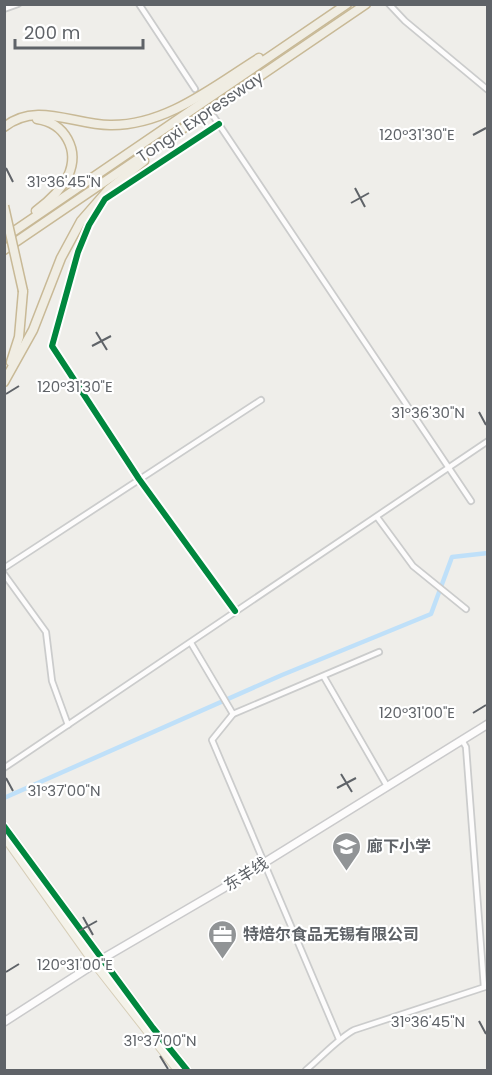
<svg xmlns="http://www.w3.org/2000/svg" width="492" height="1075" viewBox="0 0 492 1075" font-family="Poppins,'Noto Sans SC',sans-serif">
<rect width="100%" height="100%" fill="#efeeea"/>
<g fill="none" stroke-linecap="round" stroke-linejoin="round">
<polyline stroke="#bfe0f9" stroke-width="4.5" points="4,798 282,675 431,614 452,557 488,553"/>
<defs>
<g id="street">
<polyline points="139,4 195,89"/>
<polyline points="389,4 405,21 488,90"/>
<polyline points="4,9 18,4"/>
<polyline points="214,117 471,501"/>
<polyline points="219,124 105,199 89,225 78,252 52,346 139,479 235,611"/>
<polyline points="377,517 413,566 466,609"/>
<polyline points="4,568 261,400"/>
<polyline points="4,574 46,632 52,681 68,725"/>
<polyline points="191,643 233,714"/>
<polyline points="324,677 387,786"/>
<polyline points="462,740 466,747 484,987"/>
<polyline points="4,768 488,441"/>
<polyline points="339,1039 212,740 233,714 379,652"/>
<path d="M306,1070C322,1057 336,1040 354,1030L488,986"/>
</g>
<polyline id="secondary" points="4,1022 102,959 222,889 488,724"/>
<g id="primary">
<polyline points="4,826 153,1028 187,1070"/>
<polyline points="4,836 95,964 178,1070"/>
</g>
<g id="highway">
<path d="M4,127C36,101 74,125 110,125C166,126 214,86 259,58"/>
<path d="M36,211C48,202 61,190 68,176C80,150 65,123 37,119"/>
<polyline points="4,238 347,4"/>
<polyline points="4,250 366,4"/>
<polyline points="11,362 19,337 23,291"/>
<polyline points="4,382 33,330 61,258 81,221 109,189 144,161"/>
</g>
</defs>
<use href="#street" stroke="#cbcccc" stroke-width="8"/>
<use href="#secondary" stroke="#cacacb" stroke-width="10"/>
<use href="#primary" stroke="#d7ceb8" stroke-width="10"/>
<use href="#highway" stroke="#c8b996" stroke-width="11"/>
<use href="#street" stroke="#fdfcfc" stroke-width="4.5"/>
<use href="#secondary" stroke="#fdfcfc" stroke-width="7"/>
<use href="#primary" stroke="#f4f2e9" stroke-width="8"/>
<use href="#highway" stroke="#f0ede3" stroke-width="8"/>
<defs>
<polyline id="highway-bridge" points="4,206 23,291"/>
</defs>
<use href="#highway-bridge" stroke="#c8b996" stroke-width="11" stroke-linecap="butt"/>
<use href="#highway-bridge" stroke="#f0ede3" stroke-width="8"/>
<defs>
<g id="cycleway">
<polyline points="219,124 105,199 89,225 78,252 52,346 139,479 235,611"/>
<polyline points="4,826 153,1028 187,1070"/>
</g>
</defs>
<use href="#cycleway" stroke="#fff" stroke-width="10"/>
<use href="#cycleway" stroke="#00873e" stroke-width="6"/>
</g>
<path fill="none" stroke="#5f6368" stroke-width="2" d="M473,135L486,128M6,168L13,182M355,188L365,207M351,203L369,193M96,332L107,350M92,346L111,336M6,394L19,386M479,412L486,425M473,713L486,705M341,774L352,792M6,778L13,791M337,788L356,778M83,917L93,935M79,931L97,921M6,972L19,964M479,1021L486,1034M160,1056L168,1069"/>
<defs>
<symbol id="school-pin" viewBox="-11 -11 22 30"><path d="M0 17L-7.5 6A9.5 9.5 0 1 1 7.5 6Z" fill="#919496" stroke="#fff"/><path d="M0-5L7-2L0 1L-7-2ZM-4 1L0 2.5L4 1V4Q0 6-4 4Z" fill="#fff"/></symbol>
<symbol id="office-pin" viewBox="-11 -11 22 30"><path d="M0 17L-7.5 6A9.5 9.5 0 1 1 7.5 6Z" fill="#919496" stroke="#fff"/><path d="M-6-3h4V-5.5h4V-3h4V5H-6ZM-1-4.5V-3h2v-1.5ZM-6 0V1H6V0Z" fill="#fff"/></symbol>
</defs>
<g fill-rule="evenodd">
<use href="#school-pin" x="330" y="830" width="33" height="45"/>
<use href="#office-pin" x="206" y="918" width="33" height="45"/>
</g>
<g text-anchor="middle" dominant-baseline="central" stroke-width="4.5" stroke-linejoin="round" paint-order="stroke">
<g font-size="16" fill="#5f6368" stroke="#fff">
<text transform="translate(200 117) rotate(-34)">Tongxi Expressway</text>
<text transform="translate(246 874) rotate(-32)">东羊线</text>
</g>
<g font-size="16" font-weight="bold" fill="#5f6368" stroke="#fff" text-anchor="start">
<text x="367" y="846">廊下小学</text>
<text x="243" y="934">特焙尔食品无锡有限公司</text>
</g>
</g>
<g font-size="15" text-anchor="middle" fill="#5f6368" stroke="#fff" stroke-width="4.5" stroke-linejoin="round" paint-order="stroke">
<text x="417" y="140">120°31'30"E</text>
<text x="64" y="187">31°36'45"N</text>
<text x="75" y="392">120°31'30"E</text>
<text x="428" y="418">31°36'30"N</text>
<text x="417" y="718">120°31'00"E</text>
<text x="64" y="796">31°37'00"N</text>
<text x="75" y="970">120°31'00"E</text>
<text x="428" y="1027">31°36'45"N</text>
<text x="160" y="1046">31°37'00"N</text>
</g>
<rect width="492" height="1075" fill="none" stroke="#5f6368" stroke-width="12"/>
<path d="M15 39v9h128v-9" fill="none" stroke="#5f6368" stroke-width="3"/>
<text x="24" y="39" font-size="18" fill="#5f6368" stroke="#ffffff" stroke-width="4.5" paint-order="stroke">200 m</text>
</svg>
